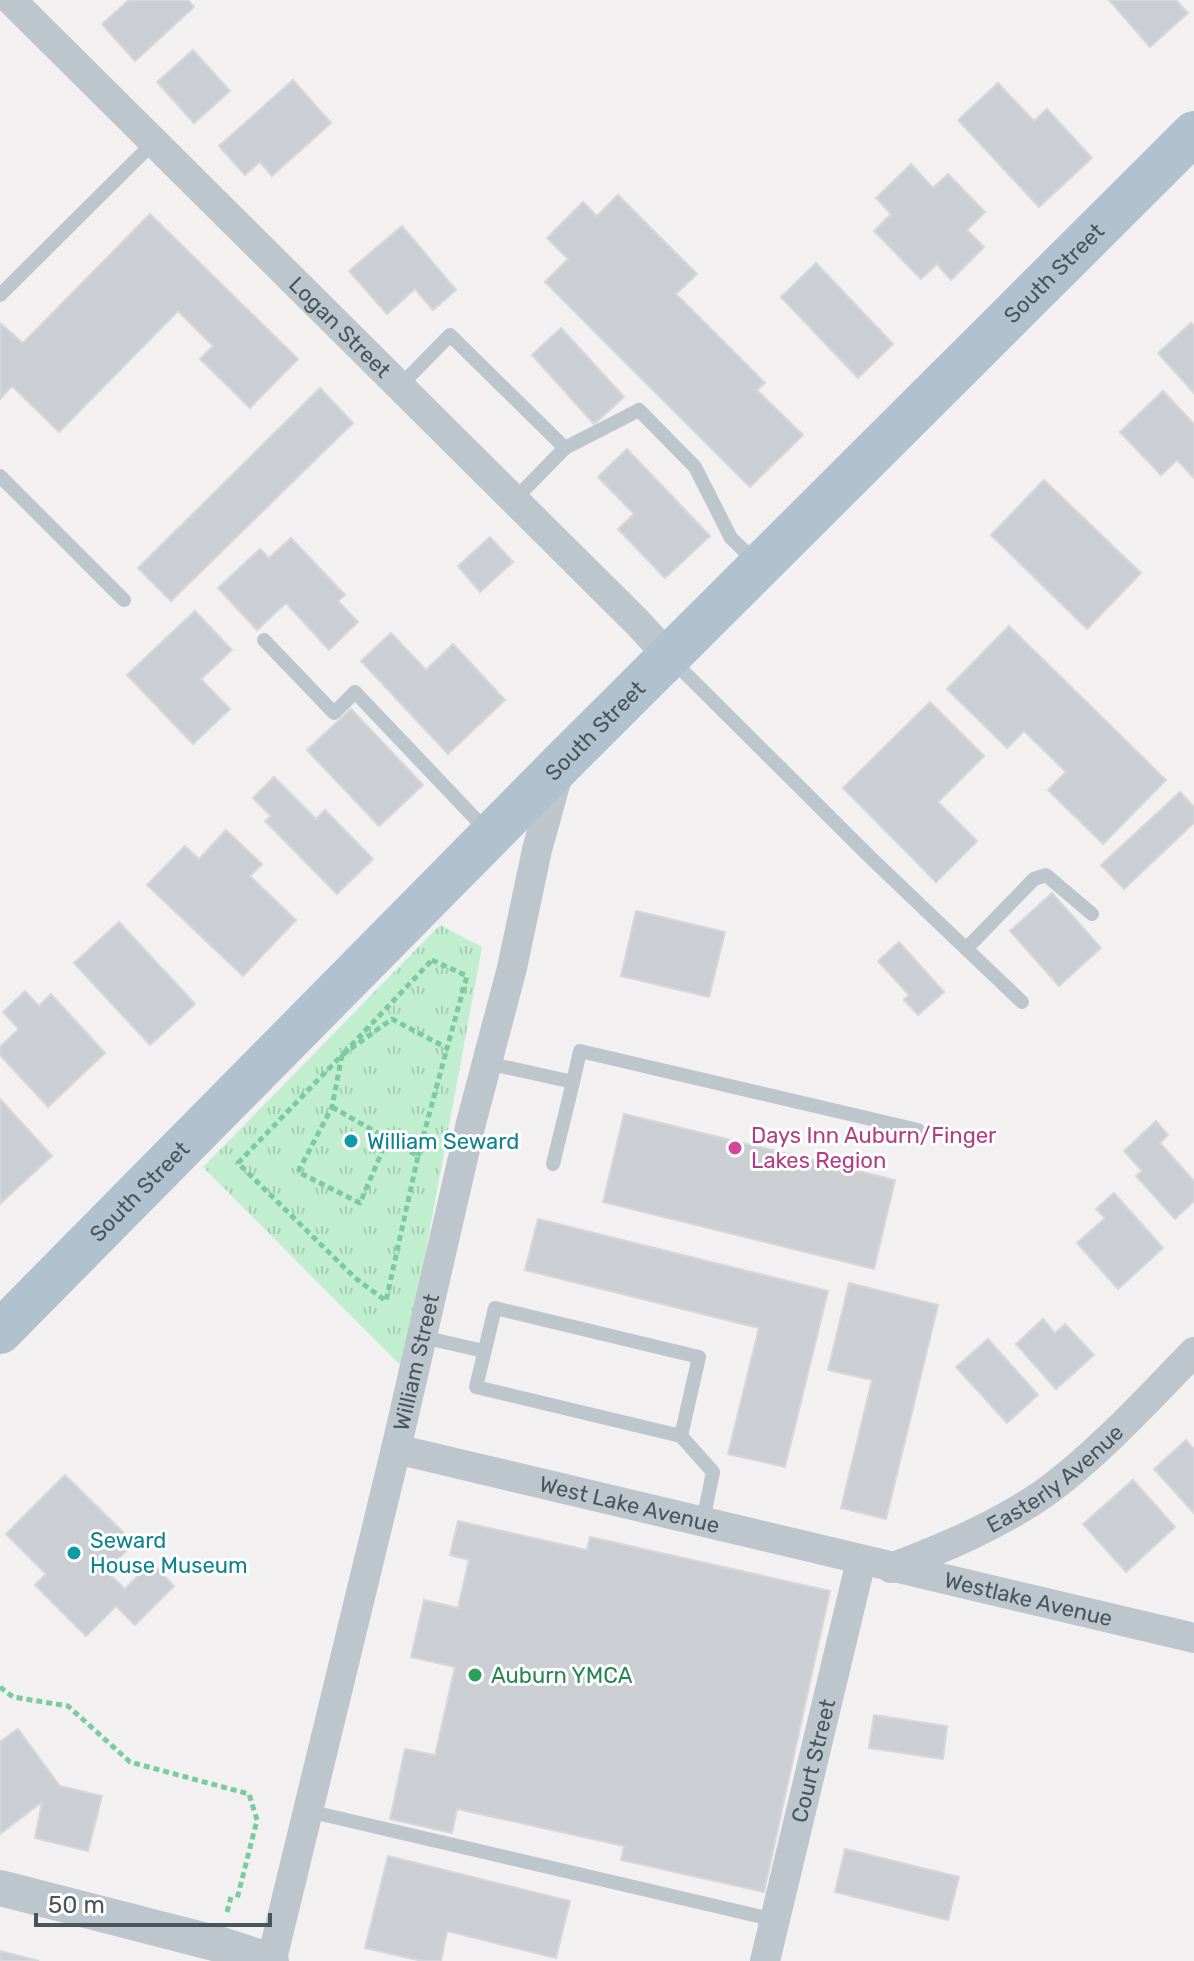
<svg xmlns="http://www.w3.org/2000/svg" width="1194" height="1961" viewBox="0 0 1194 1961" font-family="Rubik,sans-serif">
<defs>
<pattern id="park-tufts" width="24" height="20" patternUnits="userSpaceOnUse" patternTransform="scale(2)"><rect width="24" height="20" fill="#c1eecf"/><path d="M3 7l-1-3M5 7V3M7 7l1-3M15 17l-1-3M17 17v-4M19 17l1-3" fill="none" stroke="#a7ceb4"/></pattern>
</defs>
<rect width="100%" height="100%" fill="#f3f0f1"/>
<polygon fill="url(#park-tufts)" points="440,925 482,947 405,1364 399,1364 203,1167"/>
<g fill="#cbced3" stroke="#d5d7dc" stroke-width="2">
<polygon points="129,0 188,0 194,7 135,61 102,24"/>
<polygon points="1109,0 1176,0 1188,13 1150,47"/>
<polygon points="193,50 230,91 194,123 157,82"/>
<polygon points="293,80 331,123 272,176 260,162 245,175 219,146"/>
<polygon points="998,83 1034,121 1047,109 1092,158 1039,207 958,120"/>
<polygon points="911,164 933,188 948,174 985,212 967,230 984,247 951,280 937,264 921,279 874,231 891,214 876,198"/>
<polygon points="618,195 697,274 676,294 765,383 757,390 803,435 750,487 545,282 568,259 547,238 583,202 597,216"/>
<polygon points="150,214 298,359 250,408 200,359 213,346 178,311 59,432 12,386 0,399 0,323 23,343"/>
<polygon points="402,226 456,290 433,310 415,289 387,314 349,271"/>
<polygon points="816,263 893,344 858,378 781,297"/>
<polygon points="1191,323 1194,326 1194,393 1158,353"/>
<polygon points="561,328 624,397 594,424 532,355"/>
<polygon points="320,388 353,423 171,601 138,568"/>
<polygon points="1163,391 1194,424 1194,478 1177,460 1161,475 1120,432"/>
<polygon points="627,449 710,536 665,578 618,529 634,514 598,477"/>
<polygon points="1044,480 1141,573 1087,629 991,535"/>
<polygon points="490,537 513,562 480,592 458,566"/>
<polygon points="291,538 345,595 338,601 358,622 329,650 286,603 257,630 218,588 260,549 269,558"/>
<polygon points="195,611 232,650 201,679 230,709 193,744 127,675"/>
<polygon points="1009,626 1166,780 1103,844 1048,790 1066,772 1024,731 1007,748 947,689"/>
<polygon points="391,633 426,670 453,644 505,700 448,754 361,661"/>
<polygon points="930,702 984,756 938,802 977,841 936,882 843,788"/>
<polygon points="351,709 423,785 379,826 307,750"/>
<polygon points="274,777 316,819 325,810 373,859 337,894 265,821 271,816 253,798"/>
<polygon points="1180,792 1194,807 1194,823 1124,889 1101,865"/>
<polygon points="226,830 262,864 250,876 296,920 243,976 147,885 185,846 199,859"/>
<polygon points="1052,893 1101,948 1059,986 1010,931"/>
<polygon points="636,911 725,932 709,997 621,976"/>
<polygon points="119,922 195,1004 150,1045 74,963"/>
<polygon points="899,942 944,992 918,1015 904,1000 909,995 878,961"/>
<polygon points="25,991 39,1006 51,994 105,1053 48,1107 0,1055 0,1047 19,1029 3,1012"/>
<polygon points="0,1099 52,1156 0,1204"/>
<polygon points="624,1114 895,1180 874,1269 603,1202"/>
<polygon points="1156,1121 1168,1135 1160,1143 1194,1181 1194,1201 1175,1219 1136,1176 1142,1171 1124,1151"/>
<polygon points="1114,1193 1163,1248 1118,1289 1077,1243 1105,1218 1096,1209"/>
<polygon points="538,1219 828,1291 785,1467 728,1454 759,1328 525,1270"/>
<polygon points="849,1283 938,1305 886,1519 841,1508 872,1380 828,1370"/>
<polygon points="1043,1319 1055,1333 1065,1324 1094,1355 1056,1389 1016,1344"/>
<polygon points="988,1339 1038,1395 1007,1423 956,1367"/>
<polygon points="1186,1440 1194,1449 1194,1513 1154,1469"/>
<polygon points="65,1475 134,1543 106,1571 125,1589 151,1562 174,1586 135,1625 116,1606 86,1636 35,1585 46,1574 6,1534"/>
<polygon points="1133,1480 1175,1527 1126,1572 1083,1524"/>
<polygon points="458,1521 587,1550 590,1537 830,1591 764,1892 621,1860 624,1846 457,1809 452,1833 390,1819 405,1749 435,1755 455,1667 411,1657 424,1600 458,1608 469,1560 450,1555"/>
<polygon points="874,1715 947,1726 943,1759 869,1748"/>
<polygon points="18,1729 60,1786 102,1796 88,1851 35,1838 42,1802 0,1834 0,1742"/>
<polygon points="845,1849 959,1877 948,1920 835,1892"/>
<polygon points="388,1856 570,1901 556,1958 447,1931 441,1961 422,1961 365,1948"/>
<polygon points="0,1951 39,1961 0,1961"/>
</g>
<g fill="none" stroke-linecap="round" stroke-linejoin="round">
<g stroke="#7acb9d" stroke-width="5" stroke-dasharray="6 4" stroke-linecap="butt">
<polygon points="432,960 467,976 447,1048 392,1019 342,1055"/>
<polyline points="332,1107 418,1156 386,1301 354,1277 238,1163 342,1055 332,1107 298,1172 360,1203 387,1140"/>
<polyline points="418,1156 447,1048"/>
<polyline points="0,1687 13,1697 68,1706 130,1762 249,1794 257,1820 237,1899"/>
<polyline points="227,1912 231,1897"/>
</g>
<g stroke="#bdc6cd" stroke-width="14">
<polyline points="0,295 154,142"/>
<polyline points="400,386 450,335 565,448 514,500"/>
<polyline points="565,448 639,410 695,467 731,538 756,562"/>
<polyline points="0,476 124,600"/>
<polyline points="264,640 334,713 355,692 488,832"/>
<polyline points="671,659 873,860 1022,1002"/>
<polyline points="966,949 1034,879 1046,875 1092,914"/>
<polyline points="487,1063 573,1082 580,1051 918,1130"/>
<polyline points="553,1164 573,1082"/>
<polyline points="422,1337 484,1351"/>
<polyline points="681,1436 699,1357 495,1308 476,1387 681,1436 713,1472 703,1521"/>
<polyline points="308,1811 775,1920"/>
</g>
<g stroke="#bdc6cd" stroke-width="30">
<path id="s1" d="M11,0L638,623L668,656"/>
<path id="s2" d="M396,1449L1194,1638"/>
<path id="s3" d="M891,1568C944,1548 999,1525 1046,1492C1100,1452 1147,1400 1194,1352"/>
<path id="s4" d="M272,1959L396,1449L471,1123L512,968L537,850L559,770"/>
<path id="s5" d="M765,1961L861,1561"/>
</g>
<polyline stroke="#bdc6cd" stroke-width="36" points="0,1888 218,1944 271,1961"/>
<path stroke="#b1c2ce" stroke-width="44" id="s6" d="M0,1332L561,764L1194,133"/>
</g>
<g fill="#0f9aa8" stroke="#fff" stroke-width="3">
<circle cx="351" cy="1141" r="8"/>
<circle cx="74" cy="1553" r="8"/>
</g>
<circle fill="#d1479c" stroke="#fff" stroke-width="3" cx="735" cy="1148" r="8"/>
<circle fill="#2e9e5b" stroke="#fff" stroke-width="3" cx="475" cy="1675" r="8"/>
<g text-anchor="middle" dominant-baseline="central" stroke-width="6" stroke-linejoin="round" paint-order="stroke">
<g font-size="22" fill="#49555d" stroke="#fff">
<text stroke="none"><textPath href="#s6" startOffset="1494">South Street</textPath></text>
<text stroke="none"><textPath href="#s1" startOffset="464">Logan Street</textPath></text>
<text stroke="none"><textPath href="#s6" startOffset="846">South Street</textPath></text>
<text stroke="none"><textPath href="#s6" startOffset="198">South Street</textPath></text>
<text stroke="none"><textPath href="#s4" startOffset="614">William Street</textPath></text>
<text stroke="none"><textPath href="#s3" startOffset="188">Easterly Avenue</textPath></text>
<text stroke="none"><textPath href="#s2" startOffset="240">West Lake Avenue</textPath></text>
<text stroke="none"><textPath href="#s2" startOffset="650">Westlake Avenue</textPath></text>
<text stroke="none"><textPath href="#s5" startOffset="206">Court Street</textPath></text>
</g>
<g font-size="22" fill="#b23c85" stroke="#fff" text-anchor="start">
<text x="751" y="1135">Days Inn Auburn/Finger<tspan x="751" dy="25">Lakes Region</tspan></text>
</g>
<g font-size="22" fill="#0d838f" stroke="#fff" text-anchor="start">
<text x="367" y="1141">William Seward</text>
<text x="90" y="1540">Seward<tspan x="90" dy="25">House Museum</tspan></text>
</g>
<g font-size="22" fill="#27864d" stroke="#fff" text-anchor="start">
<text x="491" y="1675">Auburn YMCA</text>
</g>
</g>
<path d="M36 1913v12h234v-12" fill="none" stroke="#49555d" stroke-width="4"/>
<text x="48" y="1913" font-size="24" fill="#49555d" stroke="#ffffff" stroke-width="6" paint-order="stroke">50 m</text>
</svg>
